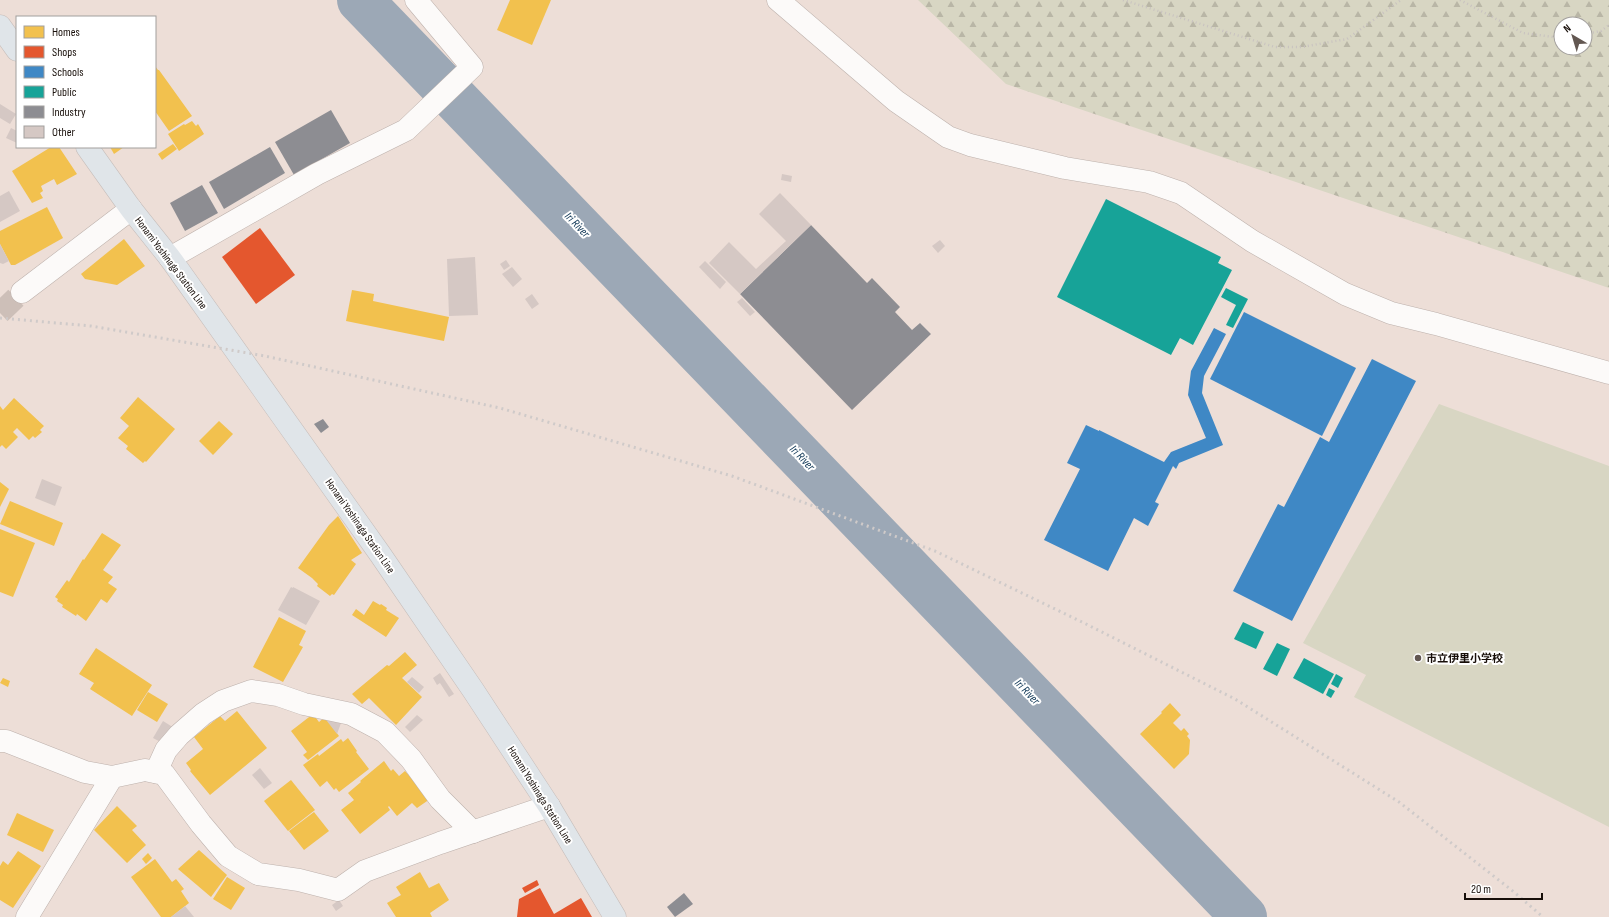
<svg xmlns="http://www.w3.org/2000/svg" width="1609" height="917" viewBox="0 0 1609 917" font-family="'Sofia Sans Condensed','Noto Sans JP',sans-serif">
<defs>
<pattern id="forest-firs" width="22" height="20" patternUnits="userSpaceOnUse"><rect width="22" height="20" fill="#d8d6c3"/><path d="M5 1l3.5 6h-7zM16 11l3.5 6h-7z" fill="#b9b6a6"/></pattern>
</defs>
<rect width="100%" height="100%" fill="#edded7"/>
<polygon fill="#d8d6c3" points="1439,404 1609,466 1609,827 1354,697 1366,675 1303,643"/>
<path fill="url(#forest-firs)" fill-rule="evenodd" d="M918,0H1609V288L1006,84ZM1561,24H1585V48H1561Z"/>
<g fill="#f2c14e">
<polygon points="510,0 551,0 532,45 497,30"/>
<polygon points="155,66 158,70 159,70 192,116 169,131 155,111"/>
<polygon points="192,121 196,126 198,124 204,134 179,151 168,134 184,124 185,125"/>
<polygon points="173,144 177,149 162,160 158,154"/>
<polygon points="51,147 59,147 77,174 57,185 54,179 41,186 43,191 40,193 43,198 32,203 12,171"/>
<polygon points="110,147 124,147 114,154"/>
<polygon points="47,207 63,238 15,265 11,265 0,244 0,231"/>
<polygon points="124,239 145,266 117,285 85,279 81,274"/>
<polygon points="352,290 374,294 373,301 449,317 444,341 346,321"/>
<polygon points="138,397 175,429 146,462 145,461 143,463 126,449 128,446 118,438 129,426 120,418"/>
<polygon points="14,398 44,426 40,430 42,432 35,438 33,436 29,440 17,428 13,432 18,437 6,449 2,445 0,447 0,406 3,410"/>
<polygon points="219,421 233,434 213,455 199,441"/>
<polygon points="0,482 9,489 0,507"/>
<polygon points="10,501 63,523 54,546 0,524"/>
<polygon points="338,516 362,553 351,560 356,564 334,595 332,594 330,596 317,586 318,584 312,578 298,568 329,525"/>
<polygon points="0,529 35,543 13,597 0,592"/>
<polygon points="102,533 121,545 103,570 113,577 108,583 117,589 107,603 101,599 86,621 77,614 76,616 62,607 63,605 57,601 58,599 55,597 67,580 69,582 83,559 84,560"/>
<polygon points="373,601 380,605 381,604 387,608 386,610 399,618 386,637 352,615 356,609 364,615"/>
<polygon points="279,617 306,631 299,645 303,647 283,682 253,667"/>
<polygon points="96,648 152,685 132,716 90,689 94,683 79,674"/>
<polygon points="405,652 417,665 402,678 422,697 396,725 369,698 362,704 352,694 387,665 389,666"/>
<polygon points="3,678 10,681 8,687 0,683"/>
<polygon points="148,692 168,704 157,722 137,710"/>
<polygon points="1170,703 1181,715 1173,723 1181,731 1184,728 1189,734 1187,736 1190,740 1189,754 1174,769 1140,734 1162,713 1161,712"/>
<polygon points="237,711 267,748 210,795 190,771 191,770 186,763 203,749 194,737 220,716 225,721"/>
<polygon points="313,714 319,722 325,717 339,736 308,760 303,755 307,752 291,731"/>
<polygon points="348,738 357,751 356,752 369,769 339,792 336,788 334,790 327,781 320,787 303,765 318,754 319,756 341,739 343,742"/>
<polygon points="384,761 391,771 393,769 399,776 405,771 430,799 417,808 412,803 397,816 389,806 388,807 390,810 360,834 341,810 354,800 348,793 361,782 360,781"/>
<polygon points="291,780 315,810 288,831 264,801"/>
<polygon points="117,806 137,826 132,830 146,845 127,863 94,830"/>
<polygon points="314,812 329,831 304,850 289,831"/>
<polygon points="17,813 54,830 43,852 7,835"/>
<polygon points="199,850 227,875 211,897 178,869"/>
<polygon points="18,851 41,866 13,908 0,900 0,866 3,861 8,865"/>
<polygon points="148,853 152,858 146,864 142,859"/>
<polygon points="155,859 172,882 176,879 184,889 181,891 189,903 171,917 161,917 131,877"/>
<polygon points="420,872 429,888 439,883 449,900 430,913 432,917 396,917 387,903 401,895 396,887"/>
<polygon points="227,877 245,888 231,910 213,899"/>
</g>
<g fill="#e4572e">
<polygon points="260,228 295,275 256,304 222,257"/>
<polygon points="537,880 539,885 525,893 522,888"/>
<polygon points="540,888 554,914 581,898 592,917 517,917 519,899"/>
</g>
<g fill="#3f88c5">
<polygon points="1244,312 1356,368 1322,436 1210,379"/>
<polygon points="1214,328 1226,334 1204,376 1202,393 1223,445 1179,463 1176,469 1173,466 1155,502 1159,504 1148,526 1134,518 1108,571 1044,540 1080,469 1067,463 1086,425 1099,431 1099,430 1164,462 1171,452 1206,438 1188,395 1191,371"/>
<polygon points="1372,359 1416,381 1292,621 1233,591 1278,504 1284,507 1320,437 1329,442"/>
</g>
<g fill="#17a398">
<polygon points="1106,199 1221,257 1218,263 1232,270 1193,345 1180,338 1171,355 1057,297"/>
<polygon points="1226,288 1248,299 1233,328 1226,325 1236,305 1221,297"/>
<polygon points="1243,622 1264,632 1256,649 1234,639"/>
<polygon points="1277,643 1290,649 1277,676 1263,669"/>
<polygon points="1304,658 1334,674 1323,694 1293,678"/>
<polygon points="1336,674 1343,678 1338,688 1331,684"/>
<polygon points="1329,688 1335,691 1331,698 1326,695"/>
</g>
<g fill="#8d8d92">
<polygon points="331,110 350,143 294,175 275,142"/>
<polygon points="270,147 285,173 224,209 209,182"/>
<polygon points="202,185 218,213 185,231 170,203"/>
<polygon points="811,225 867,283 872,278 900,307 895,312 912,330 920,323 931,334 852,410 740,294"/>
<polygon points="323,419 329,427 321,433 314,424"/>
<polygon points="684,893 693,904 675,917 667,907"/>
</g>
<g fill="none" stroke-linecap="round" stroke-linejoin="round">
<polyline stroke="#9ca8b6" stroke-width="46" points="360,0 1244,917"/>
</g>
<g fill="#d5c8c4">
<polygon points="0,104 16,114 10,124 0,118"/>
<polygon points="11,128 17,131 17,143 6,138"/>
<polygon points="782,174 792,176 791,182 781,180"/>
<polygon points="9,191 20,211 0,222 0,196"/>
<polygon points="780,193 811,225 740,294 709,263 729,242 756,269 786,241 759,214"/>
<polygon points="940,240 945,246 938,253 932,246"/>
<polygon points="0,244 9,261 3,264 0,263"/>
<polygon points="475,257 478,315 449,316 447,259"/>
<polygon points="506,260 510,266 504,270 500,264"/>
<polygon points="705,261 726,282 720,289 699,267"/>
<polygon points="512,267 522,279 513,287 502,274"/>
<polygon points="532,294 539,304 532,309 525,299"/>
<polygon points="742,298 755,312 750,316 737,302"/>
<polygon points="42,479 62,487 55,506 35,498"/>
<polygon points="291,587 293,588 293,587 320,601 306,625 278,610"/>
<polygon points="440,673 454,694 449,697 440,683 437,685 433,678"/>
<polygon points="412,677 424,687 419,693 407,682"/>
<polygon points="417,715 423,720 410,732 405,727"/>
<polygon points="323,716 341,723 337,734"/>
<polygon points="163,721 179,731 170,747 153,738"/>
<polygon points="260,768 272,783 264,789 252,775"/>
<polygon points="339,900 343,906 336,911 332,905"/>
<polygon points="185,906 194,917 171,917"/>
</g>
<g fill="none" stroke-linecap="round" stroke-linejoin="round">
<polyline stroke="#cdbfb8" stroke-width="22" stroke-dasharray="22 11" stroke-linecap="butt" points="0,313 22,292"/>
<defs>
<g id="minor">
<polyline points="778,0 896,101 948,137 970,145 1065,168 1149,182 1181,193 1252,241 1345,294 1391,313 1436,324 1609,373"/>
<polyline points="170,258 317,174 406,130 472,67 416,0"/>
<polyline points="22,292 131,209"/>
<polyline points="0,741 6,741 85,772 112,777 145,770 164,774 201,824 228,856 258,874 299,880 338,890 365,871 440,843 549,806"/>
<polyline points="156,772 166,750 179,735 203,714 223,701 251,691 278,695 304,704 351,714 385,732 411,759 440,799 473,832"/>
<polyline points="27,917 112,777"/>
</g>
<g id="major">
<polyline points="0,26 17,50"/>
<polyline points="87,147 131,209 170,258 380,554 473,690 549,806 615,917"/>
</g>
</defs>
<use href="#minor" stroke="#bdb1ac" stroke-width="23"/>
<use href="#major" stroke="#c6bebb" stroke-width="23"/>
<g stroke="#c8c2c0" stroke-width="2.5" stroke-dasharray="1 3" stroke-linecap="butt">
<polyline points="1123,0 1275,47 1302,47 1347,39 1401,0"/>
<polyline points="1460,0 1523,33 1561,38"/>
<polyline points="1585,34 1601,31 1609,25"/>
</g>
<use href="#minor" stroke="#fcfaf9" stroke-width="22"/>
<use href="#major" stroke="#e0e5e9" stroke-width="22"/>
<polyline stroke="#cfcac9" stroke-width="3" stroke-dasharray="2 4" stroke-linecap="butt" points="0,318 91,326 265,356 500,408 732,476 935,551 1084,623 1235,699 1399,802 1514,892 1543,917"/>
</g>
<circle fill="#625751" stroke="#fff" stroke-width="1.5" cx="1418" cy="658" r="4"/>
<g text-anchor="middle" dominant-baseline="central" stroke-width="4" stroke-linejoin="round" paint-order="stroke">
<g font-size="11" fill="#170e09" stroke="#fff">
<text transform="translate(171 263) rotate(53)">Honami Yoshinaga Station Line</text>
<text transform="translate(360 526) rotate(55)">Honami Yoshinaga Station Line</text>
<text transform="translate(540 795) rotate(58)">Honami Yoshinaga Station Line</text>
</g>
<g font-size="11" font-weight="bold" fill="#170e09" stroke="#fff" text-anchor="start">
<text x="1426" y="658">市立伊里小学校</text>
</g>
<g font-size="12" font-style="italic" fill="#083151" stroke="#fff">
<text transform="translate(577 225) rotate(46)">Iri River</text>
<text transform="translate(802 458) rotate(46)">Iri River</text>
<text transform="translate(1027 692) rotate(46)">Iri River</text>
</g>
</g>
<rect x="16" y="16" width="140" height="132" fill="#ffffff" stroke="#a29f9d"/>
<rect x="24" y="26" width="20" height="12" fill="#f2c14e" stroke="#a29f9d"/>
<text x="52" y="36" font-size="12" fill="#170e09">Homes</text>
<rect x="24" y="46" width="20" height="12" fill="#e4572e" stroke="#a29f9d"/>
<text x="52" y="56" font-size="12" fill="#170e09">Shops</text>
<rect x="24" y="66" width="20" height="12" fill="#3f88c5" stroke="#a29f9d"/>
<text x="52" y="76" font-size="12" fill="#170e09">Schools</text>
<rect x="24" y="86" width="20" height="12" fill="#17a398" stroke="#a29f9d"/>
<text x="52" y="96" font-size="12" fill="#170e09">Public</text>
<rect x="24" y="106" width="20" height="12" fill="#8d8d92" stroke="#a29f9d"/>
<text x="52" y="116" font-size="12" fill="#170e09">Industry</text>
<rect x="24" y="126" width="20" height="12" fill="#d5c8c4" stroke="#a29f9d"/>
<text x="52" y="136" font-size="12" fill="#170e09">Other</text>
<g transform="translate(1573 36) rotate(322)"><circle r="19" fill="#ffffff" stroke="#a29f9d"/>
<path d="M0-3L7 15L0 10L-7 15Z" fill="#625751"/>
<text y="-6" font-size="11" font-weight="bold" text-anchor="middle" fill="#170e09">N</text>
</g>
<path d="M1465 893v6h77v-6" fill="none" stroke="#170e09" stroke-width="2"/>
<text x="1471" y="893" font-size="12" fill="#170e09" stroke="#ffffff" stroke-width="3" paint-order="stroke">20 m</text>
</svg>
